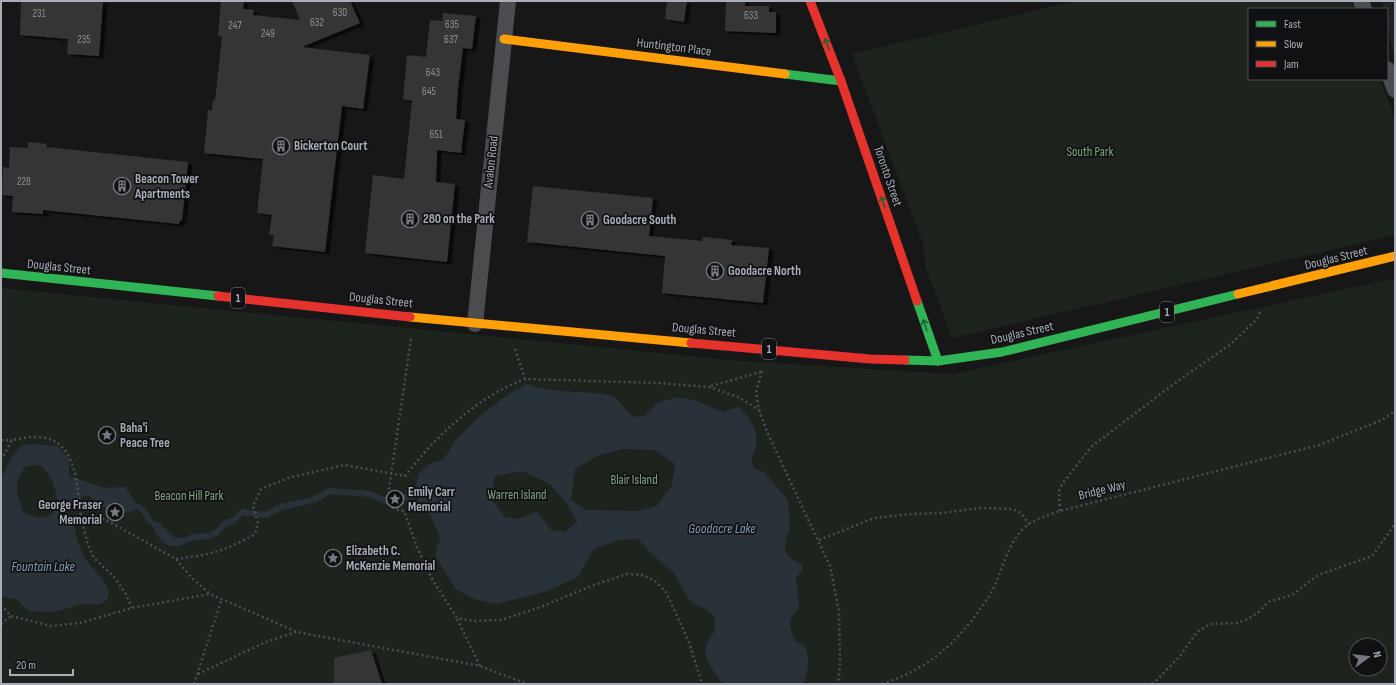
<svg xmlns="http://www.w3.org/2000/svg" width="1396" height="685" viewBox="0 0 1396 685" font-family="'Sofia Sans Condensed',sans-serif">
<defs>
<filter id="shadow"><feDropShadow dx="4.5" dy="2.5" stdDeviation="0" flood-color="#0009"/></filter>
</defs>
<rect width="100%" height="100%" fill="#171717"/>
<g fill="#1d241e" fill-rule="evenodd">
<polygon points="1076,1 1352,1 1354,9 1249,9 1249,79 1380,79 1395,119 1395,235 952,338 926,269 924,247 920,235 852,54"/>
<polygon points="1382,1 1395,1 1395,59 1387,23 1387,9 1384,9"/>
<path d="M1391,279L1395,281V684H1V288L741,361L953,374ZM1356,645H1380V669H1356Z"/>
</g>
<g fill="#2a3239" fill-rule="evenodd">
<path d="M527,384C552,394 581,390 608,395C620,397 624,411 634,416C636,417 641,417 643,417L659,402L678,397L697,401L722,412L739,407C755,422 763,438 751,459L754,468L764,472L788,500L790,529L786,540L785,549L789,557L802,565L803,569L796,578L799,608C787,620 789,626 795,641L805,646C810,660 809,670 803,684H723C709,664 696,653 715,631L714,616L708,610L693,604L686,595L675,574L654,556L638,539L618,540L594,549L578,577L547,591L497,604L474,599L456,589L435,556L440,538L431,516L418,504L415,488L419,473L429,464L442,460L448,453L454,442L480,416L510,393ZM623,449L655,450L675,464L672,485L657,506L638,511L586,510L571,500L575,469L599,455ZM522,471L550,484L567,504L577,521L565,532L551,530L537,511L519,519L505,517L491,499L495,476Z"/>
<path d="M34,444L57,446L69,459V476L105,488L125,487L139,507L129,513L103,507L88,495L81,497L66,510L74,523L77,540L85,559L103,580L109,592L107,600L100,604H81L54,612L29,611L16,599L3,597L1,594V479L11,458L22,445ZM40,465C53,476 56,489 58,506C47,521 40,520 23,512C17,493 12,484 26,466Z"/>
<path d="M150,521L158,522L175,538H185L186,543C168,554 156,537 150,521Z"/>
</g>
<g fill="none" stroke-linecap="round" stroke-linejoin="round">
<g stroke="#2a3239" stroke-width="6">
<polyline points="139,507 144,511 150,521"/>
<polyline points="186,540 193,537 209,536 217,532 226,523 233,521 242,512 266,515 281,507 313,500 330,491 370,494 386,501 416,495"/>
</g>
</g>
<g fill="#353536" filter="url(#shadow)">
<polygon points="21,1 103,1 99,56 67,54 68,39 20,35"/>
<polygon points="221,1 244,1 243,9 254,10 253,15 300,20 292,1 350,1 360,23 302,47 370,55 363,109 342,106 325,252 272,246 274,235 269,235 272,215 257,213 263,159 204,153 208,110 212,110 213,100 215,100 222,37 218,36"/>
<polygon points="667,1 687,1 684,22 665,19"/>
<polygon points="726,1 745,1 745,6 769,6 769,12 776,12 776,33 725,31"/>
<polygon points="443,13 476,16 472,49 463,48 458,88 456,119 465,120 461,153 437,150 436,182 455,184 447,262 365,253 373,175 404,179 412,101 403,99 407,55 426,57 430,20 442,21"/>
<polygon points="28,142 47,144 46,147 188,162 182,221 180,220 179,224 43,210 43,214 12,212 13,196 2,195 3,167 9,168 10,147 28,148"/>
<polygon points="533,186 653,198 649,236 702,241 703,237 732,240 731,245 769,248 763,303 662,293 665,256 527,242"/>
<polygon points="371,650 382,684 334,684 334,658"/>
</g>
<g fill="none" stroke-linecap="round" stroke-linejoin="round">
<g stroke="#4d4e52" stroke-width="2.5" stroke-dasharray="2 3" stroke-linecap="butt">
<polyline points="411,339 389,489 394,509 404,511 417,547 432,579 457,618 473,621 501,620 538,608 591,586 627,574 643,575 655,581 666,592 689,642 702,684"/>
<polyline points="515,349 525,379"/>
<polyline points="762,371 756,392 759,410 768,434 830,566 839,611 840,663 838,684"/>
<polyline points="711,386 761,372"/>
<polyline points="1,440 12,440"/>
<path d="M1,460L12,440C19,439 27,437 34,437C80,436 76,489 82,522L102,518L117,526L176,559L190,576L210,594L297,632L480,666L527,684"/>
<polyline points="1060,511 1059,491 1062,484 1091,447 1175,383 1231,344 1257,319 1260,312"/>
<polyline points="82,522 88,545 94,558 114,577 126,594 132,608"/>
<polyline points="819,540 874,518 911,514 943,513 980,508 1012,509 1021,513 1029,524"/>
<path d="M176,559C210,555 225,551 255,534L258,523L253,506L261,489L291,477L345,465L405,476C436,436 477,397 525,379L658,383L709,387L738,397L759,410"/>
<polyline points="1,605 11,616 51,626 80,623 132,608 210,594"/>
<polyline points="457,619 480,666"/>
<polyline points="1,624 11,616"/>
<polyline points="198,674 266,642 296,632"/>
<polyline points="194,684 222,598"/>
<path d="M882,684C931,668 959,641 988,598C1003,575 1006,540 1029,524C1038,518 1049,515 1060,511L1319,445L1382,420L1395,411"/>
<polyline points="1152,684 1157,680 1180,656 1197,632 1210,624 1237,623 1248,619 1260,611 1268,602 1292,595 1318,575 1372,556 1395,524"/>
</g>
<g stroke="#4b4c50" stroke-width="16">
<polyline points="1361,1 1364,9"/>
<polyline points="1387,69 1395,90"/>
<polyline points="475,324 508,1"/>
</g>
<g stroke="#30b455" stroke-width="9">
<polyline points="785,74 841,81"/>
<polyline points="1,273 218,296"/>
<polyline points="917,301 938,361"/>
<polyline points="905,360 938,361 1002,352 1238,294"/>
</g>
<g stroke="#ff9f0a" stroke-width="9">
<polyline points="504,39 785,74"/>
<polyline points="1238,294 1395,256"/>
<polyline points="410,317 691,343"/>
</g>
<g stroke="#e5322d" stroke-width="9">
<polyline points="810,1 841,81 917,301"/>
<polyline points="218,296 410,317"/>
<polyline points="691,343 870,359 905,360"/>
</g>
</g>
<defs><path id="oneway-shaft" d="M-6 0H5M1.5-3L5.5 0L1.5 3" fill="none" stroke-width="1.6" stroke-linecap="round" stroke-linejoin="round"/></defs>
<g stroke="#206234">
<use href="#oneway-shaft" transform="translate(827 44) rotate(-111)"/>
<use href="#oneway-shaft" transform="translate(883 202) rotate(-109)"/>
<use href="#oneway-shaft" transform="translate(925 325) rotate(-109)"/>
</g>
<defs>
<symbol id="building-ring" viewBox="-11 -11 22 22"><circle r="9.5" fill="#111113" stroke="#757880" stroke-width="1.5"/><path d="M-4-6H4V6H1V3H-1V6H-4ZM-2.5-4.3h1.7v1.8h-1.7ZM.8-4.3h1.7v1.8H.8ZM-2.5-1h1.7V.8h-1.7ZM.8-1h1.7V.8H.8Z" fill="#757880"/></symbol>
<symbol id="sight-ring" viewBox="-11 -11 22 22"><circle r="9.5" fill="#111113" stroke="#757880" stroke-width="1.5"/><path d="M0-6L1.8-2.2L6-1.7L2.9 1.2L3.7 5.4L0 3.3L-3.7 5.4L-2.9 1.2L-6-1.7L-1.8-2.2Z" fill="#757880"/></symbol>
</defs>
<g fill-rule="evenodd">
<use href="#building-ring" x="271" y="136" width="20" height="20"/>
<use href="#building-ring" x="112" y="176" width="20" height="20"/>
<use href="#building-ring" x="400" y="209" width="20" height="20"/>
<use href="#building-ring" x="580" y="210" width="20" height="20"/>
<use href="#building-ring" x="705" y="261" width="20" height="20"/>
<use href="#sight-ring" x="97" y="425" width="20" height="20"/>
<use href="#sight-ring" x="385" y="489" width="20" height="20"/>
<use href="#sight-ring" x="105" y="502" width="20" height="20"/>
<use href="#sight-ring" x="323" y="548" width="20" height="20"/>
</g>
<g text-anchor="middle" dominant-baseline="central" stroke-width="3.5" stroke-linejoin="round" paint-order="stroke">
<g font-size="11" fill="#8b8f98">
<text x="340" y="12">630</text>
<text x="39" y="13">231</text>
<text x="751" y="15">633</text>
<text x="317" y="22">632</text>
<text x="452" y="24">635</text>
<text x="235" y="25">247</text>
<text x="268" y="33">249</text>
<text x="84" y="39">235</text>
<text x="451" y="39">637</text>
<text x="433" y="72">643</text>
<text x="429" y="91">645</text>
<text x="436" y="134">651</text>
<text x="24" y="181">228</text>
</g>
<g fill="#111113" stroke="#7b7e86" stroke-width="1">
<rect x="231" y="288" width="14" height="20" rx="3"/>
<rect x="1160" y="302" width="14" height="20" rx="3"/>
<rect x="762" y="339" width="14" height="20" rx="3"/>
</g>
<g font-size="12" font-weight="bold" fill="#a8adb8">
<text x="238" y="298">1</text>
<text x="1167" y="312">1</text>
<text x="769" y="349">1</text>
</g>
<g font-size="13" fill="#a8adb8" stroke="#111113">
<text transform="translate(674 47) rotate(7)">Huntington Place</text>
<text transform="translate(491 162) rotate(-84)">Avalon Road</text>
<text transform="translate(888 176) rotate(71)">Toronto Street</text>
<text transform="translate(1336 258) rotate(-14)">Douglas Street</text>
<text transform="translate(59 267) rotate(6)">Douglas Street</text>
<text transform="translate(381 300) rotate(6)">Douglas Street</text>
<text transform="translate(704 330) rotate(5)">Douglas Street</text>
<text transform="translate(1022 333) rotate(-13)">Douglas Street</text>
<text transform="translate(1102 490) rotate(-14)">Bridge Way</text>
</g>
<g font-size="13" font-weight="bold" fill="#a8adb8" stroke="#111113" text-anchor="start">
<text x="294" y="146">Bickerton Court</text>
<text x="135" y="179">Beacon Tower<tspan x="135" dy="15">Apartments</tspan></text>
<text x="423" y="219">280 on the Park</text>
<text x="603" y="220">Goodacre South</text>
<text x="728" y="271">Goodacre North</text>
<text x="120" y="428">Baha'i<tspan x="120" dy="15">Peace Tree</tspan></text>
<text x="408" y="492">Emily Carr<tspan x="408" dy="15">Memorial</tspan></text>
<text x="102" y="505" text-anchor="end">George Fraser<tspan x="102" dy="15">Memorial</tspan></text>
<text x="346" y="551">Elizabeth C.<tspan x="346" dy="15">McKenzie Memorial</tspan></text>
</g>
<g font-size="13" fill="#7fa381" stroke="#111113">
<text x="1090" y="152">South Park</text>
<text x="634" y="480">Blair Island</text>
<text x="517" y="495">Warren Island</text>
<text x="189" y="496">Beacon Hill Park</text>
</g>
<g font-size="14" font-style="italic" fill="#7f9bb3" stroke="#111113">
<text x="722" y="528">Goodacre Lake</text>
<text x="43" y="566">Fountain Lake</text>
</g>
</g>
<rect width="1396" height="685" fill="none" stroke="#a8adb8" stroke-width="4"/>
<rect x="1248" y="8" width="140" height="72" fill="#111113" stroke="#4d4f55"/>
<rect x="1256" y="21" width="20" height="6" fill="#30b455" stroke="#4d4f55"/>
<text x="1284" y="28" font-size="12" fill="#a8adb8">Fast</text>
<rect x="1256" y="41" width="20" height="6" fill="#ff9f0a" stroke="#4d4f55"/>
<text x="1284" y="48" font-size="12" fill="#a8adb8">Slow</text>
<rect x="1256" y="61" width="20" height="6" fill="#e5322d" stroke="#4d4f55"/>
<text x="1284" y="68" font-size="12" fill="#a8adb8">Jam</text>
<g transform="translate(1368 657) rotate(75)"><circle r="19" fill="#111113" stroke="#4d4f55"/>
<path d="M0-3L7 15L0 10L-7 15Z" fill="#757880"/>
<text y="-6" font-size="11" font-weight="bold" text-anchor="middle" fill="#a8adb8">N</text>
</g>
<path d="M10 669v6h63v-6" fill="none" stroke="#a8adb8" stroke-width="2"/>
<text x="16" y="669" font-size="12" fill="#a8adb8" stroke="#111113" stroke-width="3" paint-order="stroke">20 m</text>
</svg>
